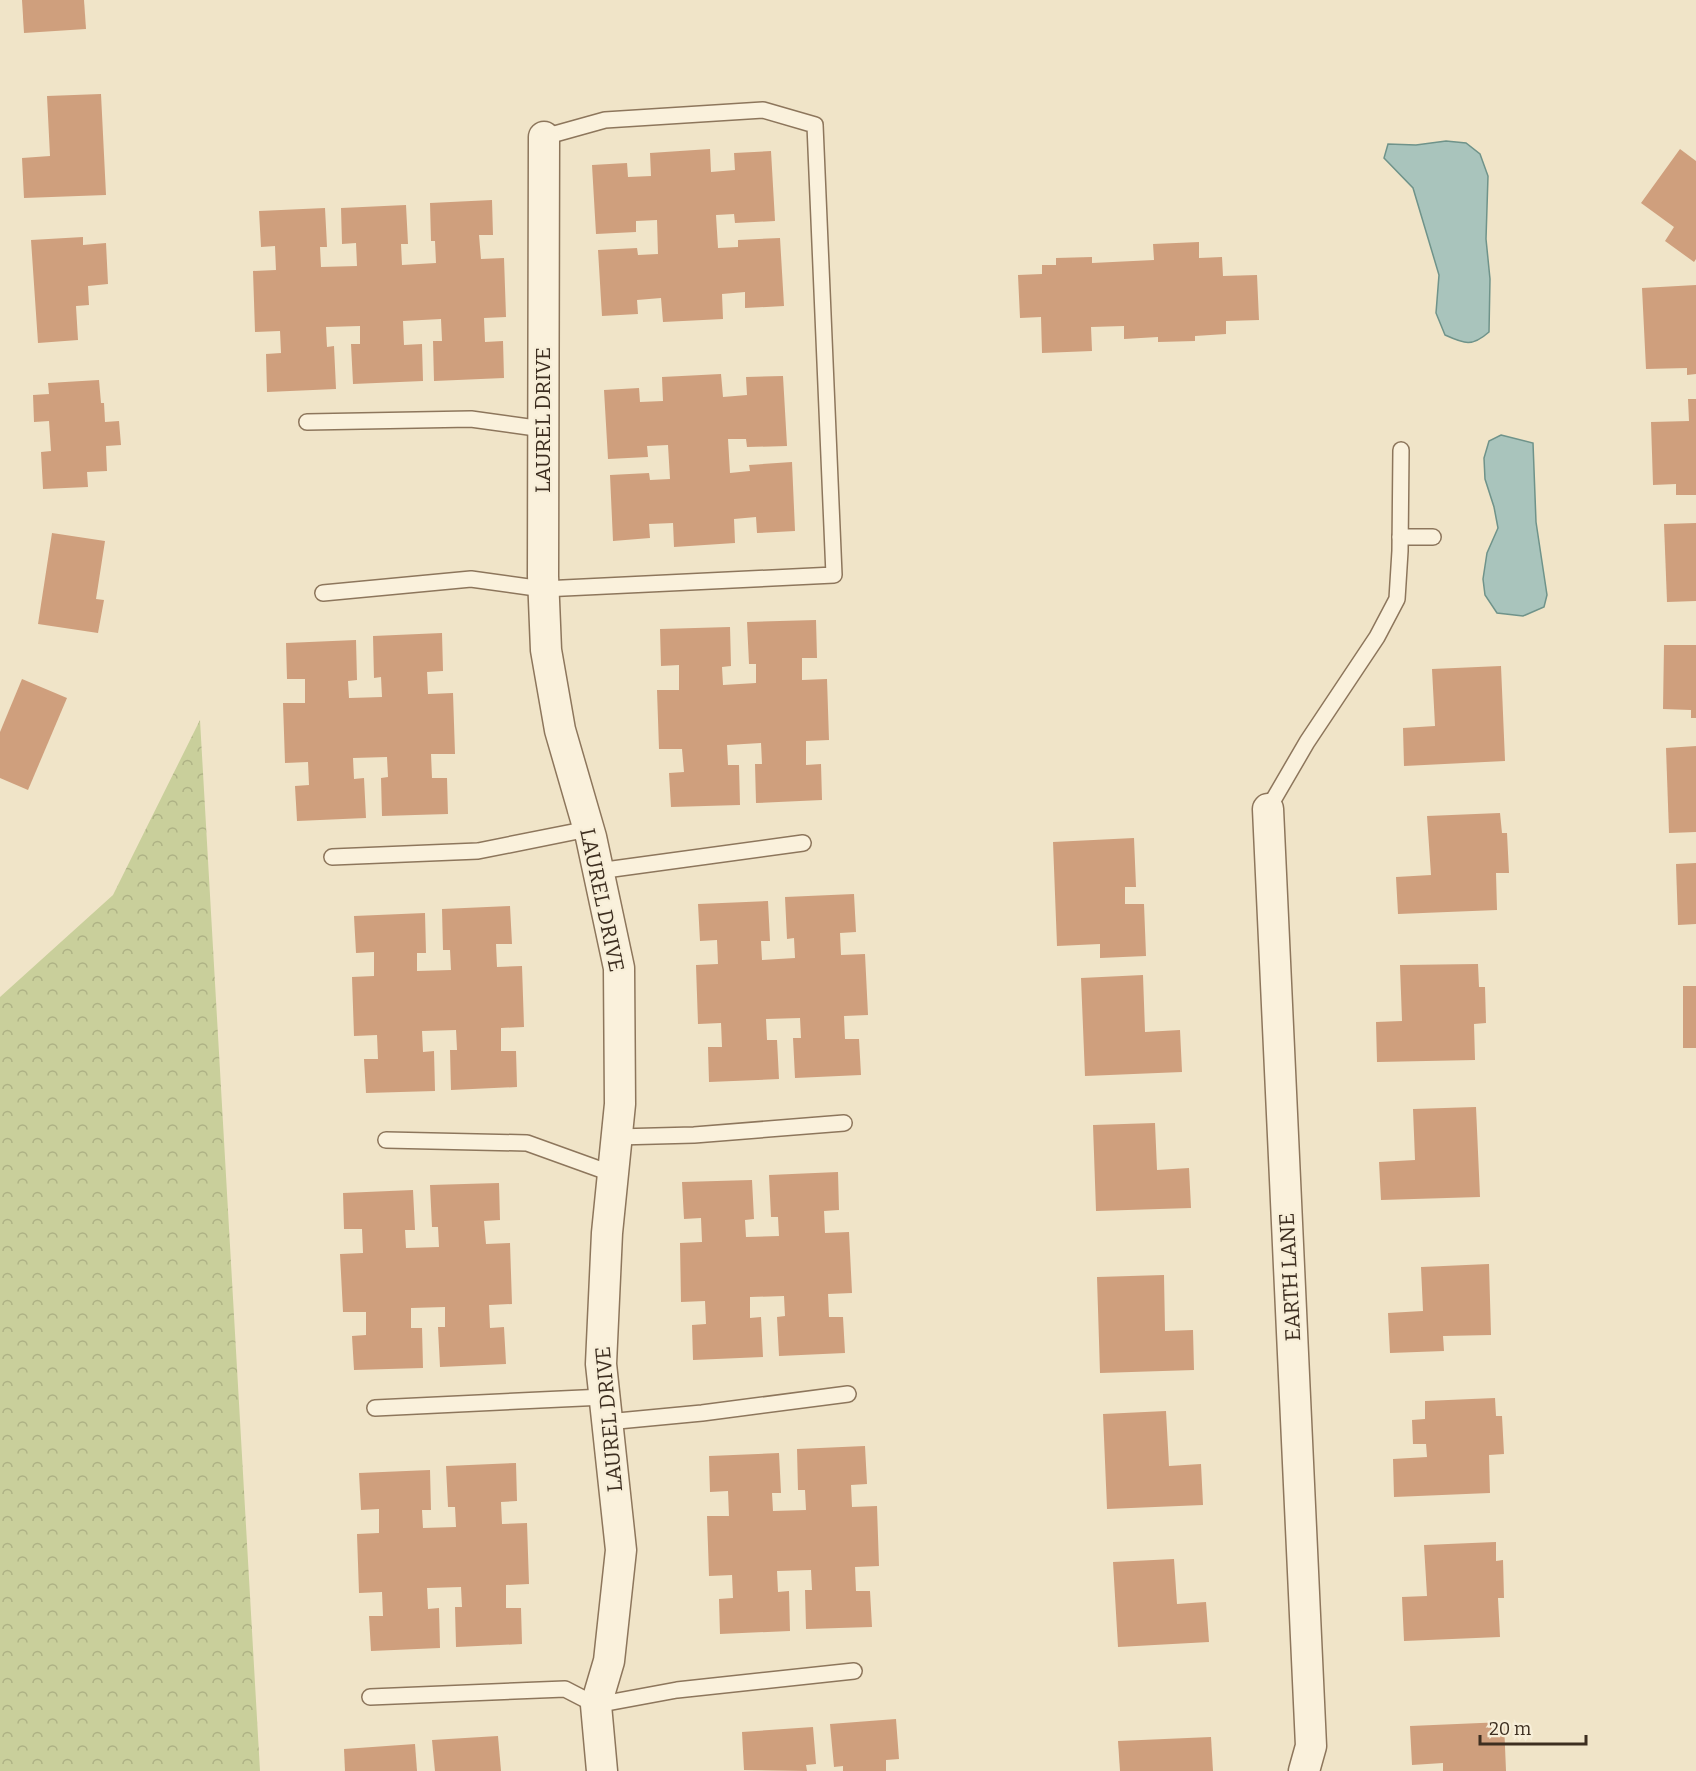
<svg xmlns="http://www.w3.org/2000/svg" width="1696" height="1771" viewBox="0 0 1696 1771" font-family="Bitter,serif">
<defs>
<pattern id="forest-crowns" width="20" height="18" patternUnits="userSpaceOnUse" patternTransform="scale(1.5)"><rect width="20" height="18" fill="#c9cf9b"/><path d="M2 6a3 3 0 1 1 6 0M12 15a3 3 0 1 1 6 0" fill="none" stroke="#aeb285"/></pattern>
</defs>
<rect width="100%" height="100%" fill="#f0e4c8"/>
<polygon fill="url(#forest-crowns)" points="200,720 260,1771 0,1771 0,997 113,895"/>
<g fill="#a9c4bc" stroke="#6f938a" stroke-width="1.5">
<path d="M1446,141L1466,143L1480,154L1488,176L1486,239L1490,279L1489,332C1472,347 1465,344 1445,335L1436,313L1439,275L1413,188L1384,158L1388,144L1416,145Z"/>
<polygon points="1501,435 1533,443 1536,522 1547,595 1544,607 1523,616 1497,613 1485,595 1483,579 1487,553 1498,528 1494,507 1485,479 1484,458 1489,441"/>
</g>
<g fill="#cf9f7d">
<polygon points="22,0 84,0 86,29 24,33"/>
<polygon points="101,94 106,195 24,198 22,158 50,156 47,96"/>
<polygon points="710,149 711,172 735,170 734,153 771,151 775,221 735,223 734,214 716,215 718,248 738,247 738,240 780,238 784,306 745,308 745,292 722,294 723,319 663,322 661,298 637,300 638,314 602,316 598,250 637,248 638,255 658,254 657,220 636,221 636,232 596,234 592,165 627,163 628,177 651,176 650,153"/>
<polygon points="1680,149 1696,161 1696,259 1694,262 1665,241 1674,227 1641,203"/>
<polygon points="492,200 493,235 479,235 481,259 504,258 506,317 484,318 485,342 503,341 504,378 434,381 433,341 442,341 441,319 403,321 404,345 422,344 423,381 353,384 351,344 360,344 360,326 326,327 327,347 334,346 336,389 267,392 266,354 281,353 280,331 255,332 253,271 276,270 275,246 261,247 259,211 325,208 327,247 320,247 321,267 357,266 356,243 342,244 341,208 406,205 408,244 401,244 402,265 436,263 435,241 431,241 430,203"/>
<polygon points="83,237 83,245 106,243 108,284 88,286 89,305 76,306 78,340 38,343 31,240"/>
<polygon points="1199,242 1199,258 1222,257 1223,276 1257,275 1259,320 1226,321 1226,334 1195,336 1195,341 1158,342 1158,337 1124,339 1124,326 1091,327 1092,351 1042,353 1041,317 1020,318 1018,275 1042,274 1042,265 1056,265 1056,258 1092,257 1092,263 1154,260 1153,244"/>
<polygon points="1696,285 1696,374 1687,375 1687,368 1646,369 1642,288"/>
<polygon points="721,374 723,397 747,395 746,377 783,376 787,446 747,447 746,439 728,439 730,473 750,471 749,465 792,462 795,531 757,533 756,517 734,519 735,543 674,547 673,523 649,524 650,538 613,541 610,475 649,473 650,480 670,479 668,445 647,446 648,457 608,459 604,390 639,388 640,402 663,401 662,377"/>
<polygon points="99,380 101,403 104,403 105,422 119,421 121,445 106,446 107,471 87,472 88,487 43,489 41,452 51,451 49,421 34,422 33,395 49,394 48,383"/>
<polygon points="1688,399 1696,399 1696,495 1676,495 1676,484 1653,485 1651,422 1689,421"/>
<polygon points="1696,523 1696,601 1667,602 1664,524"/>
<polygon points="52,533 105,541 96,599 104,600 98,633 38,624"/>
<polygon points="816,620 817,658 802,658 802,680 827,679 829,740 806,741 806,765 821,764 822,800 756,803 755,764 762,764 761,743 727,745 728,765 739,765 740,805 671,807 669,773 684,772 682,749 659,749 657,690 679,690 679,665 661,666 660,629 730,627 731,666 722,667 723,685 756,683 756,664 749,664 747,622"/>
<polygon points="442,633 443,671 427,672 428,694 453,693 455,754 431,754 432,778 447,778 448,814 382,816 381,778 388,777 387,757 353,758 354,779 364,778 366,818 297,821 295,786 309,785 308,762 285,763 283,703 305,703 305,679 287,679 286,643 356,640 357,680 348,681 349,698 382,697 381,677 374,678 373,636"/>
<polygon points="1664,645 1696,645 1696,718 1691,718 1691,710 1663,709"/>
<polygon points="1501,666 1505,761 1404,766 1403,728 1435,726 1432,669"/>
<polygon points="22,679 67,698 28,790 0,778 0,732"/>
<polygon points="1696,746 1696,832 1669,833 1666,748"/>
<polygon points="1500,813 1502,833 1507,833 1509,873 1496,873 1497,910 1398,914 1396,877 1431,875 1427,816"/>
<polygon points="1134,838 1136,887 1125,887 1125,904 1144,904 1146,956 1100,958 1100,944 1057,946 1053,842"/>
<polygon points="1696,863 1696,924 1678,925 1676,864"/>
<polygon points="854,894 856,932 840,933 841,955 865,954 868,1015 844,1016 845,1039 859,1039 861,1075 795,1078 793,1038 801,1038 800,1018 766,1019 767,1040 777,1040 779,1079 709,1082 708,1047 722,1047 721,1023 698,1024 696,965 718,964 717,940 700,941 698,904 768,901 770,941 761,941 762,960 795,958 794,938 787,939 785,897"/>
<polygon points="510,906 512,944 496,944 497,967 522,966 524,1027 501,1028 501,1051 516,1051 517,1087 451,1090 450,1050 457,1050 456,1030 422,1031 423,1052 434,1051 435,1091 366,1093 364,1059 378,1059 377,1035 354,1036 352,977 374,976 374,952 356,953 354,916 425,913 426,953 417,953 417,971 451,970 450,950 443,950 442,909"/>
<polygon points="1478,964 1479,987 1485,987 1486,1023 1474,1024 1475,1060 1377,1062 1376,1022 1402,1021 1400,965"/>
<polygon points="1143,975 1145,1032 1180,1030 1182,1072 1085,1076 1081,978"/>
<rect x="1683" y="986" width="13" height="62"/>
<polygon points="1476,1107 1480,1197 1381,1200 1379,1162 1415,1160 1413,1109"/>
<polygon points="1155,1123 1157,1170 1189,1168 1191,1208 1096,1211 1093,1125"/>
<polygon points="838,1172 839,1210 824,1211 825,1233 849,1232 852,1293 828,1294 829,1317 843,1317 845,1353 779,1356 777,1317 785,1316 784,1296 750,1297 750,1318 761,1317 763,1357 693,1360 692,1325 706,1324 705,1301 681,1302 680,1243 702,1242 701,1218 684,1219 682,1182 752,1180 754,1219 745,1220 746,1237 779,1236 778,1217 771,1217 769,1175"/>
<polygon points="499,1183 500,1220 484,1221 486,1244 510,1243 512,1304 489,1305 490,1328 504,1327 506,1364 440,1367 438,1327 445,1327 445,1307 411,1308 411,1328 422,1328 423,1368 354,1370 352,1336 366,1335 366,1312 343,1312 340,1254 363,1253 362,1229 344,1229 343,1193 413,1190 415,1230 405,1230 406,1248 439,1247 438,1227 432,1227 430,1185"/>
<polygon points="1489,1264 1491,1335 1443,1336 1444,1351 1390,1353 1388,1313 1423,1311 1421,1267"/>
<polygon points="1164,1275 1165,1331 1193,1330 1194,1370 1100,1373 1097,1277"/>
<polygon points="1495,1398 1496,1416 1502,1416 1504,1454 1489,1455 1490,1493 1394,1497 1393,1459 1427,1457 1426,1444 1413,1444 1412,1420 1425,1419 1425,1401"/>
<polygon points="1166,1411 1169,1466 1201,1464 1203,1505 1107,1509 1103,1414"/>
<polygon points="865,1446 867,1484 851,1485 852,1507 877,1506 879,1566 855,1567 856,1591 870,1591 872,1627 806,1629 805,1590 812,1590 811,1570 777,1571 778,1592 789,1591 790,1631 720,1634 719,1599 733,1598 732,1575 709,1576 707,1516 729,1516 728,1491 710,1492 709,1456 779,1453 781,1493 772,1493 773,1511 806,1510 805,1490 798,1490 797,1449"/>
<polygon points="516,1463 517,1501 501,1502 502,1524 527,1523 529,1584 506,1585 506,1608 521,1608 522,1644 456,1647 455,1607 462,1607 461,1587 427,1588 428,1609 439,1608 440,1648 371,1651 369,1616 383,1616 382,1592 359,1593 357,1534 379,1533 379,1509 361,1510 359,1473 430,1470 431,1510 422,1510 423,1528 456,1527 455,1507 448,1507 446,1466"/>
<polygon points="1496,1542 1496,1561 1503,1560 1504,1598 1498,1598 1500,1637 1404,1641 1402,1597 1427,1596 1424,1545"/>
<polygon points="1174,1559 1177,1604 1206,1602 1209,1642 1118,1647 1113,1562"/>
<polygon points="896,1719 899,1759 886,1760 886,1771 843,1771 843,1766 834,1767 830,1724"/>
<polygon points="1504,1722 1506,1771 1443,1771 1443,1763 1412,1765 1410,1726"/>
<polygon points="813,1727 816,1764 806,1765 807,1771 744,1770 742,1732"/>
<polygon points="498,1736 501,1771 435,1771 432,1740"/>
<polygon points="1211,1737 1213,1771 1120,1771 1118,1741"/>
<polygon points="415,1744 417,1771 345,1771 344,1749"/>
</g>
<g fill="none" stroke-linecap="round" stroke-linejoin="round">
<defs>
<g id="service">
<polyline points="307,422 471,419 543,429"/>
<polyline points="1400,537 1433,537"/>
<polyline points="323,593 471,579 543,589 834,575 815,125 763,110 605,120 544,137"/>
<polyline points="1268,809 1307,742 1377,637 1397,599 1400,551 1401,450"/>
<polyline points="332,857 478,851 588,829"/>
<polyline points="598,871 803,843"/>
<polyline points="617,1137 694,1135 844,1123"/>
<polyline points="386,1140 527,1143 613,1174"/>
<polyline points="375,1408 604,1397"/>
<polyline points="607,1422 702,1413 848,1394"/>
<polyline points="370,1697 565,1689 596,1705 677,1690 854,1671"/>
</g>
<g id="minor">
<polyline points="544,137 543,576 546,650 560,730 591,837 619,968 620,1104 607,1233 601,1364 621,1550 609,1661 596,1705 602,1771"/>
<polyline points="1268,809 1311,1746 1304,1771"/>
</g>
</defs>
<use href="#service" stroke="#8d765c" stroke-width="18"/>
<use href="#minor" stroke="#8d765c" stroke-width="33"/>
<use href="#service" stroke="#faf1dc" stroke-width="15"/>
<use href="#minor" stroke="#faf1dc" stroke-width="30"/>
</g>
<g text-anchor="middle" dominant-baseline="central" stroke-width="4.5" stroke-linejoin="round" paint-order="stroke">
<g font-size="21" fill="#3d2e20" stroke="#f7eed8">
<text transform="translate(543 420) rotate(-90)">LAUREL DRIVE</text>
<text transform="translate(602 900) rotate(78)">LAUREL DRIVE</text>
<text transform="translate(1290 1277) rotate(-93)">EARTH LANE</text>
<text transform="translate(609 1419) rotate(-95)">LAUREL DRIVE</text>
</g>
</g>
<path d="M1480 1735v9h106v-9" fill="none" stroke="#3d2e20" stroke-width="3"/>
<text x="1489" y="1735" font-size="18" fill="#3d2e20" stroke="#f7eed8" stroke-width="4.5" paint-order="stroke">20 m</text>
</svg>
